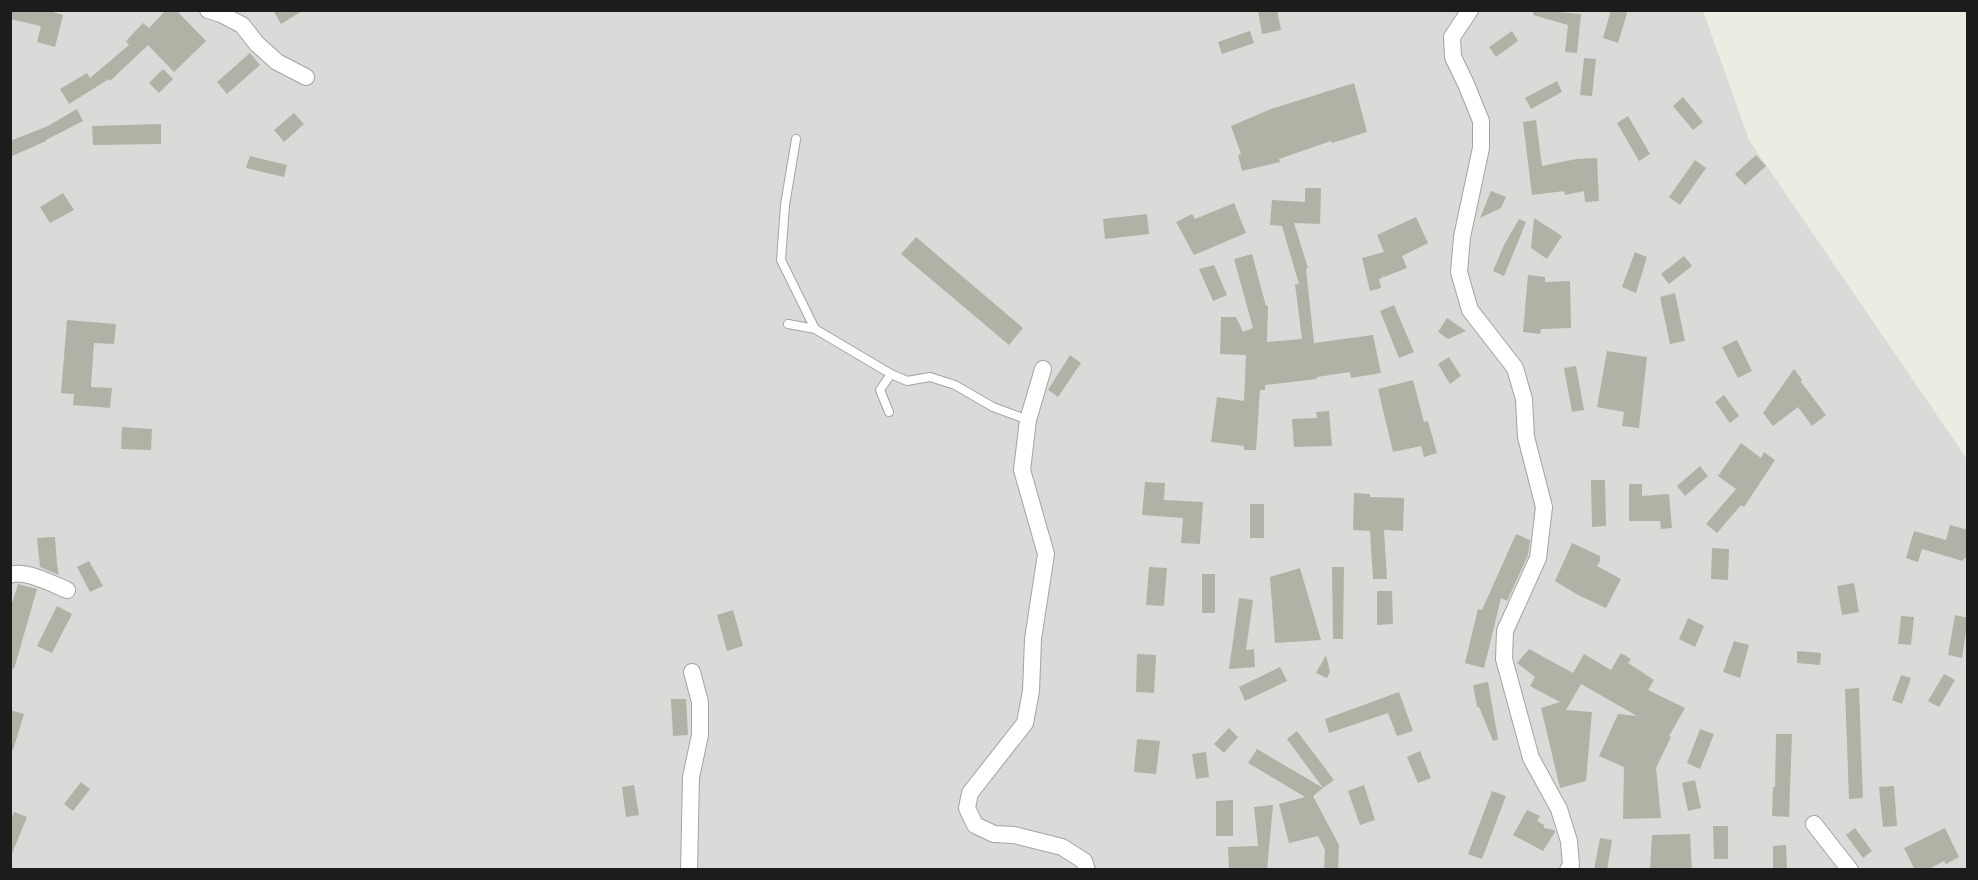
<svg xmlns="http://www.w3.org/2000/svg" width="1978" height="880" viewBox="0 0 1978 880" font-family="'Sofia Sans Condensed',sans-serif">
<rect width="100%" height="100%" fill="#ecede2"/>
<polygon fill="#dadad9" points="10,11 1703,11 1749,140 1967,459 1967,869 11,869"/>
<g fill="#b2b1a5">
<polygon points="10,10 46,10 63,15 55,47 37,42 41,26 10,19"/>
<polygon points="166,10 176,10 206,41 174,72 148,45 110,81 109,79 69,104 60,89 87,73 90,78 129,45 126,41 143,23 149,28"/>
<polygon points="273,10 304,10 281,24"/>
<polygon points="1258,10 1277,10 1281,30 1262,34"/>
<polygon points="1534,10 1581,14 1577,53 1565,52 1568,25 1533,15"/>
<polygon points="1611,10 1628,10 1618,43 1603,38"/>
<polygon points="1250,31 1254,43 1222,54 1218,42"/>
<polygon points="1512,31 1518,41 1496,57 1489,47"/>
<polygon points="250,53 260,65 227,94 217,82"/>
<polygon points="1584,58 1596,59 1592,96 1580,95"/>
<polygon points="163,69 173,79 159,93 149,83"/>
<polygon points="1557,81 1562,92 1531,109 1525,98"/>
<polygon points="1354,83 1367,132 1332,143 1331,141 1279,159 1280,162 1242,171 1238,155 1241,154 1231,126 1271,109"/>
<polygon points="1683,97 1703,122 1693,130 1673,106"/>
<polygon points="77,109 83,121 46,140 46,141 10,157 10,141 48,126"/>
<polygon points="294,113 304,124 284,142 274,130"/>
<polygon points="1628,116 1650,154 1639,161 1617,123"/>
<polygon points="1536,120 1542,166 1576,159 1597,158 1599,201 1585,202 1584,191 1565,195 1564,191 1532,195 1523,122"/>
<polygon points="161,124 161,144 93,145 92,126"/>
<polygon points="1756,155 1766,166 1745,185 1735,174"/>
<polygon points="250,156 287,165 284,177 246,168"/>
<polygon points="1695,160 1706,168 1680,205 1669,197"/>
<polygon points="1305,188 1321,188 1320,224 1294,223 1308,268 1306,269 1314,343 1373,335 1381,373 1351,378 1350,372 1317,377 1317,379 1265,385 1265,390 1260,390 1256,450 1244,450 1244,446 1211,442 1217,397 1244,401 1246,355 1220,354 1221,317 1236,317 1243,332 1253,328 1234,259 1252,254 1266,306 1268,306 1267,342 1302,339 1295,284 1299,284 1282,226 1270,225 1272,200 1305,202"/>
<polygon points="1491,191 1506,197 1501,208 1480,218"/>
<polygon points="63,193 74,210 50,223 40,207"/>
<polygon points="1234,203 1246,233 1194,255 1176,222 1192,214 1195,219"/>
<polygon points="1147,214 1149,234 1105,239 1103,219"/>
<polygon points="1416,217 1428,243 1402,256 1407,268 1384,277 1382,275 1383,277 1379,279 1381,288 1370,291 1362,258 1384,252 1377,235"/>
<polygon points="1534,218 1562,236 1547,259 1531,248"/>
<polygon points="1519,219 1526,222 1504,276 1493,271 1504,245"/>
<polygon points="916,237 1023,328 1009,345 901,254"/>
<polygon points="1635,252 1647,257 1636,293 1622,287"/>
<polygon points="1684,256 1692,266 1669,284 1661,274"/>
<polygon points="1214,265 1227,295 1213,301 1199,269"/>
<polygon points="1528,275 1545,277 1545,282 1570,281 1571,328 1541,329 1540,334 1523,332"/>
<polygon points="1675,293 1685,341 1670,344 1660,297"/>
<polygon points="1394,305 1414,352 1399,358 1380,311"/>
<polygon points="1447,318 1466,331 1448,339 1438,332"/>
<polygon points="67,320 116,324 114,344 94,343 91,387 112,388 110,408 73,405 74,394 61,393"/>
<polygon points="1737,340 1752,371 1738,378 1722,347"/>
<polygon points="1607,351 1647,357 1639,428 1622,426 1624,412 1597,407"/>
<polygon points="1070,355 1081,363 1058,397 1048,390"/>
<polygon points="1449,357 1461,376 1450,384 1438,364"/>
<polygon points="1576,366 1584,410 1572,412 1564,368"/>
<polygon points="1794,369 1802,380 1801,382 1826,415 1812,426 1798,407 1773,426 1763,413"/>
<polygon points="1413,380 1424,422 1428,421 1437,453 1424,457 1421,446 1393,452 1378,389"/>
<polygon points="1724,395 1739,416 1730,423 1715,402"/>
<polygon points="1329,411 1332,446 1294,447 1292,419 1317,418 1316,412"/>
<polygon points="122,427 152,429 151,450 121,449"/>
<polygon points="1741,443 1761,458 1764,452 1775,460 1744,507 1741,505 1717,533 1706,524 1736,489 1718,476"/>
<polygon points="1700,466 1708,476 1685,496 1677,486"/>
<polygon points="1591,480 1605,480 1606,526 1592,527"/>
<polygon points="1145,482 1165,483 1164,500 1203,502 1200,544 1181,543 1183,518 1142,515"/>
<polygon points="1629,484 1642,484 1642,496 1669,494 1672,528 1661,529 1660,521 1629,521"/>
<polygon points="1354,493 1370,494 1370,497 1404,498 1403,531 1384,530 1387,579 1373,579 1370,531 1353,530"/>
<rect x="1250" y="504" width="14" height="34"/>
<polygon points="1950,525 1968,530 1968,559 1964,558 1963,561 1922,549 1918,562 1906,558 1914,531 1946,540"/>
<polygon points="1516,534 1530,540 1528,555 1507,601 1501,598 1484,668 1465,663 1478,609 1482,610"/>
<polygon points="55,537 57,564 59,575 40,567 37,538"/>
<polygon points="1572,543 1600,556 1600,561 1597,566 1621,579 1606,608 1578,595 1555,581"/>
<polygon points="1712,548 1729,549 1728,580 1711,579"/>
<polygon points="89,561 103,586 90,592 77,567"/>
<polygon points="1149,567 1167,568 1164,606 1146,605"/>
<polygon points="1332,567 1344,567 1343,639 1333,639"/>
<polygon points="1300,568 1321,640 1275,643 1270,577"/>
<rect x="1202" y="574" width="13" height="39"/>
<polygon points="1854,583 1859,612 1842,615 1837,586"/>
<polygon points="18,584 37,589 14,669 10,668 10,610"/>
<polygon points="1377,591 1392,591 1393,624 1377,625"/>
<polygon points="1239,598 1253,600 1246,650 1254,649 1255,667 1229,669"/>
<polygon points="57,606 72,614 52,653 37,646"/>
<polygon points="733,610 743,646 727,651 717,615"/>
<polygon points="1955,615 1968,618 1962,658 1948,655"/>
<polygon points="1901,616 1914,617 1911,645 1898,644"/>
<polygon points="1688,618 1704,626 1695,647 1679,639"/>
<polygon points="1734,641 1749,645 1740,678 1723,672"/>
<polygon points="1529,649 1573,673 1584,654 1611,670 1621,653 1631,659 1628,663 1654,680 1648,690 1685,708 1669,736 1671,737 1656,768 1661,818 1623,819 1624,767 1599,756 1618,714 1637,716 1581,684 1566,710 1592,712 1586,781 1560,788 1541,708 1560,702 1530,686 1535,677 1517,663"/>
<polygon points="1797,651 1821,653 1820,665 1797,663"/>
<polygon points="1137,654 1156,655 1154,693 1136,692"/>
<polygon points="1326,655 1330,672 1327,678 1316,673"/>
<polygon points="1280,667 1287,681 1245,701 1239,687"/>
<polygon points="1944,674 1955,680 1939,707 1928,701"/>
<polygon points="1901,675 1911,678 1902,704 1892,700"/>
<polygon points="1488,682 1498,739 1493,741 1479,707 1477,707 1473,685"/>
<polygon points="1859,688 1863,798 1849,799 1845,689"/>
<polygon points="1399,692 1413,731 1397,736 1388,713 1329,733 1325,719"/>
<polygon points="671,699 686,699 688,735 673,736"/>
<polygon points="10,710 24,714 13,750 10,749"/>
<polygon points="1229,728 1238,737 1224,753 1214,744"/>
<polygon points="1700,729 1714,734 1700,769 1687,763"/>
<polygon points="1297,731 1334,780 1323,788 1287,739"/>
<polygon points="1776,734 1792,734 1789,817 1772,816 1773,787 1775,787"/>
<polygon points="1137,739 1160,741 1156,774 1134,772"/>
<polygon points="1257,749 1323,788 1313,796 1339,845 1338,870 1324,870 1325,850 1318,836 1289,843 1279,804 1305,797 1248,763"/>
<polygon points="1420,751 1431,778 1418,783 1407,757"/>
<polygon points="1206,752 1209,777 1196,779 1192,754"/>
<polygon points="1695,780 1701,808 1688,811 1682,783"/>
<polygon points="81,782 90,789 73,811 64,804"/>
<polygon points="634,785 639,815 626,817 622,787"/>
<polygon points="1364,785 1375,820 1360,825 1348,791"/>
<polygon points="1894,786 1897,826 1883,827 1879,787"/>
<polygon points="1492,791 1506,796 1482,859 1468,854"/>
<polygon points="1233,800 1233,836 1216,836 1216,801"/>
<polygon points="1273,805 1267,870 1229,870 1228,847 1258,846 1254,807"/>
<polygon points="1527,810 1540,816 1537,821 1544,825 1544,828 1554,830 1555,832 1543,851 1513,835"/>
<polygon points="14,812 27,817 11,856 10,821"/>
<polygon points="1713,826 1728,826 1728,859 1714,859"/>
<polygon points="1855,828 1872,851 1863,858 1846,835"/>
<polygon points="1945,828 1959,857 1946,864 1944,861 1927,870 1915,870 1904,848"/>
<polygon points="1690,834 1692,870 1650,870 1652,835"/>
<polygon points="1600,838 1612,840 1607,870 1594,870"/>
<polygon points="1786,845 1787,870 1773,870 1773,846"/>
</g>
<g fill="none" stroke-linecap="round" stroke-linejoin="round">
<defs>
<g id="lane">
<polyline points="796,139 785,205 781,260 815,329 891,374 907,381 930,377 955,385 993,407 1028,420"/>
<polyline points="788,324 815,329"/>
<polyline points="889,412 880,390 891,374"/>
</g>
<g id="street">
<polyline points="208,10 221,14 242,25 257,44 277,62 306,77"/>
<polyline points="1470,10 1452,37 1453,57 1466,84 1481,121 1481,148 1462,237 1459,272 1470,310 1515,368 1524,399 1526,437 1544,507 1538,558 1505,631 1504,659 1531,758 1559,809 1569,841 1571,865 1568,870"/>
<polyline points="1043,369 1028,420 1022,470 1046,554 1033,639 1031,691 1025,723 970,793 967,808 975,825 994,834 1014,835 1062,847 1084,861 1087,870"/>
<path d="M10,575C24,569 53,584 67,590"/>
<polyline points="1814,824 1850,870"/>
<polyline points="689,870 691,777 700,735 700,702 692,672"/>
</g>
</defs>
<use href="#lane" stroke="#a3a3a3" stroke-width="10"/>
<use href="#street" stroke="#a3a3a3" stroke-width="18"/>
<use href="#lane" stroke="#fff" stroke-width="8"/>
<use href="#street" stroke="#fff" stroke-width="16"/>
</g>
<rect width="1978" height="880" fill="none" stroke="#1c1c1c" stroke-width="24"/>
</svg>
